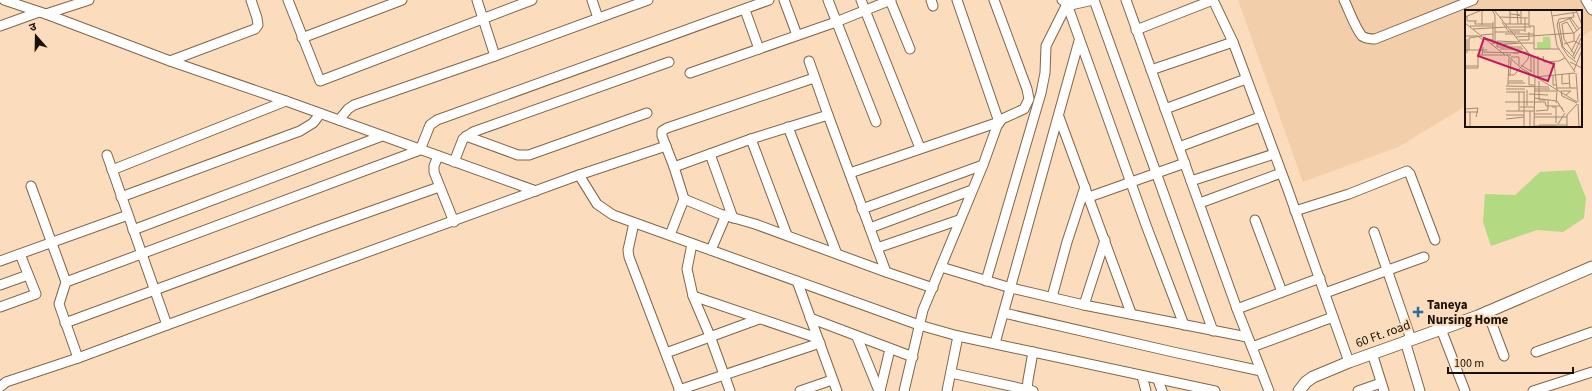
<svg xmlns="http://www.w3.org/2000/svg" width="1592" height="391" viewBox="0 0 1592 391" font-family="'Source Sans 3','Noto Sans Devanagari',sans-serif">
<rect width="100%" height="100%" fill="#fbdcbc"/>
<polygon fill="#f2ceaa" points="1238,0 1592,0 1592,30 1581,37 1581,11 1466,11 1466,106 1398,147 1303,182"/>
<polygon fill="#b3d982" points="1575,170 1586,198 1584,218 1563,232 1537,230 1491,246 1483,222 1485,194 1515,195 1540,172"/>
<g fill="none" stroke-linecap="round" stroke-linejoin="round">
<defs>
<g id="minor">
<polyline points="4,0 46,14 170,61 286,101 536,191"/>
<polyline points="288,0 320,81 532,0"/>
<polyline points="477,0 495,56"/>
<polyline points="592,0 598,18"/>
<polyline points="784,0 797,35"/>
<polyline points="828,0 876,122"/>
<polyline points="861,0 920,148"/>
<polyline points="890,0 910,49"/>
<polyline points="931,0 933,6"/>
<polyline points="1062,0 1071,5 1093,0"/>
<polyline points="1094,0 1213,331"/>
<polyline points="1126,0 1237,309 1269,391"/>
<polyline points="1213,0 1233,42 1288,190 1349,362"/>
<path d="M1344,0C1349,10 1355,28 1362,36C1366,39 1370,39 1375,39L1473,0"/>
<polyline points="1586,0 1592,10"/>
<polyline points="1067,4 1146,225 1184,325"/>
<polyline points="745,10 759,49"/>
<polyline points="46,14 89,0"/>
<polyline points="0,26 39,12"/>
<polyline points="1136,30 1213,0"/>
<polyline points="302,38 402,0"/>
<polyline points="170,61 255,29 258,25 257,18 251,0"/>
<polyline points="809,61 828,115"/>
<polyline points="1151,70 1233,42"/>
<polyline points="690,73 836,22 891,0"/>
<polyline points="1165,109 1246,79"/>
<polyline points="1059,117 1131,313"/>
<polyline points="339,120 348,109 354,105 495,56 648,0"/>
<polyline points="788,127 837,254"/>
<polyline points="466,136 518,155 529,155 647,113"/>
<polyline points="751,139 787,235"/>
<polyline points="1179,147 1260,117"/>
<polyline points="710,154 733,218"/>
<polyline points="107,155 167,325"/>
<polyline points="438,156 434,166 434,172 454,222"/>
<polyline points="454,162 463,139 473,132 669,62"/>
<polyline points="674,167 751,139 828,115 886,272"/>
<polyline points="112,170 286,101"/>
<polyline points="850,173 999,122 957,0"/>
<polyline points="579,175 597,204 613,215 919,325 958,336 1215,391"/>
<polyline points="1191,181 1274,154"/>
<polyline points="31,186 66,282 59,304 78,358 167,325 579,175 666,146"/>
<polyline points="121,197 300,131 313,123 320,114"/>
<polyline points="1089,197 1185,163"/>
<polyline points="684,199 720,214 755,224 886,272 933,288"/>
<polyline points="1200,203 1281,173"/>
<polyline points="862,209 983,165"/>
<polyline points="1295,211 1349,194 1407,171 1410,174 1435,240"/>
<polyline points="1255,220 1282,292"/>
<polyline points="634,223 628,250 629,257 680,391"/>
<polyline points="870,228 972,190"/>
<polyline points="133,230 382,136"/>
<polyline points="1374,232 1411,339"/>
<polyline points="670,235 684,199 674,167 662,136 662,131 667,128 814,78"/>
<polyline points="692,244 687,269 693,296 710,336 730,391"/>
<polyline points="877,248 959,220"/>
<polyline points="711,250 726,215"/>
<polyline points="0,261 128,215"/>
<polyline points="941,267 1011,288 1084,305 1247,337"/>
<polyline points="797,281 837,391"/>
<polyline points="986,281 1041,93 1045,73 1046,46 1067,4"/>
<polyline points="66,282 420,150 430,125 437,120 769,0"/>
<polyline points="0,285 28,275"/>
<polyline points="1325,293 1424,257"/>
<polyline points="693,296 817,338"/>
<polyline points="1052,297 1067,242 1085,187"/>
<polyline points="1084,305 1105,240"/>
<polyline points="0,307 36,294 20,254"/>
<polyline points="1237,309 1320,278"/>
<polyline points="1487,311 1504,356"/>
<polyline points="1004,313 1173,352 1261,371"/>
<polyline points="810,318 913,357"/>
<polyline points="65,323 318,230 439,187"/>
<polyline points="1441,329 1465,391"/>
<polyline points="857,337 879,391"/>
<polyline points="1405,341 1420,391"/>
<polyline points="995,343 1079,41"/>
<polyline points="1252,347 1333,317"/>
<polyline points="1536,352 1592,332"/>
<polyline points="666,353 759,319"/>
<polyline points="1372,353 1384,391"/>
<polyline points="951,373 1033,391"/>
<polyline points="1142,376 1146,391"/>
<polyline points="1158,380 1162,391"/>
<polyline points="0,387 6,382 78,358"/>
<polyline points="679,390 820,343"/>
<polyline points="800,391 832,380"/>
<polyline points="880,391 890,349"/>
<polyline points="904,391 923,310 983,165 997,126 1002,119 1024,109 1029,99 1027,89 994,0"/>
<polyline points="947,391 958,336"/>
<polyline points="1027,391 1028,380 1033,352"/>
<polyline points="1358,391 1381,383"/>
<polyline points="1533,391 1592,372"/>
</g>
<polyline id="tertiary" points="1299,391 1306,382 1313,377 1349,362 1478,316 1592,267"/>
</defs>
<use href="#minor" stroke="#806549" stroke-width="11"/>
<use href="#tertiary" stroke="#806549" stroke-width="13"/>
<use href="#minor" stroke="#fff" stroke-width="9"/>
<use href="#tertiary" stroke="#fff" stroke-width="11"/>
</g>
<path fill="#2d6ca3" stroke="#fbdcbc" stroke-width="1.5" d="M1416 306h4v4h4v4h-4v4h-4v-4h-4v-4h4z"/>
<g text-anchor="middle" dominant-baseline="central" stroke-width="4" stroke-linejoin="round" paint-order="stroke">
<g font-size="13" font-weight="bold" fill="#1a1005" stroke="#fbdcbc" text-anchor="start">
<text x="1427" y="305">Taneya<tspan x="1427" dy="15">Nursing Home</tspan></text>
</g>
<g font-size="13" fill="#1a1005" stroke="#fbdcbc">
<text transform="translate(1383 334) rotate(-20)">60 Ft. road</text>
</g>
</g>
<g transform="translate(1465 10)">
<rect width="117" height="117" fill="#fbdcbc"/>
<path d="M78,27H85L86,39H72V32H78Z" fill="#b3d982"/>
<path fill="none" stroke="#a18a73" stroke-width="1" d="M17,0V15M29,0L66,46V62M45,0V14M52,0L53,14M56,0V14M64,0V16H69V39H94M86,0L92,36L110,62M111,0L117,15M108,3L109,7L94,9L92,15L97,37L103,46L111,52M45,4L55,5L52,6M2,6V11H12M87,6L112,2M0,7L17,0M35,7L63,8M104,8L112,21M10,11V14H28M37,12L44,22M102,12L97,14L99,29L109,44M102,12L109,24V31M0,13L40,45M40,14H64M5,16H28M43,17H66M8,19L42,17M45,20H60M30,22H55M60,22V8M40,24H69M16,25L28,24M0,26H13L18,30M51,27L109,23L117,16M22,30H28V12M54,30H64V22M54,32L32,31V37H57M32,33H51M56,33H69M26,34L30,33V5L27,0M99,34L109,31L117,35M32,35L56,33M18,37L17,45H46M35,39H58M0,40H22M4,40V28L17,26M18,42L54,43M106,42L115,24M2,43V29M48,43L63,42M42,45L56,58L112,92M69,46V66M78,46L79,52L94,51L100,48M108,46L117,26M46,47H54V55M109,48L117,34M110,49L98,37L94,13L106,8L114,19M89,52L92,80L91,93M105,52L117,58M56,55L67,62M0,56H13M0,58H13V45H17M109,60L117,40M111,63L113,92M64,64V75H69M97,64V74L105,73M104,64L105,78M43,65H49L63,49L64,43M45,65L46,50M88,65V75H91M73,66V46M44,71H58M74,71V90H81M43,73H60M43,75L44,48M41,76L84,77M92,78H112M41,79H60M69,79H85M69,81H91M41,82H60M59,82V117M64,84L83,85M101,85L106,81H96L97,86L112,93M69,88L92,91L99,102M40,92H80L81,96H95L98,99M113,94L114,117M62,96V80M55,97H69M87,97H91V113M0,99L13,98L11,107M41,101H69M54,101V82M71,101L83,100V90M0,102H13M5,102V117M69,104H87M41,105H59M69,107H102M41,109L59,107M93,114L100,103M74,115H102M69,116H91M65,117V101M69,117L70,67L110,63M102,117V105L112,94"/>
<path fill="#c2185b" fill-opacity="0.15" stroke="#c2185b" stroke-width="2" d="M19,28L89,54L83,71L13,46Z"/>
<rect width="117" height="117" fill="none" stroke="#1a1005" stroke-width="2"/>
</g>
<g transform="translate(36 36) rotate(340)" stroke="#fbdcbc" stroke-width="3" paint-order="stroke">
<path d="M0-3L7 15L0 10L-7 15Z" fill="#1a1005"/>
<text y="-6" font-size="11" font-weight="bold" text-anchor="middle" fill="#1a1005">उ</text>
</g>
<path d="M1448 367v6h125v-6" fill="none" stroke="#1a1005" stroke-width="2"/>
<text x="1454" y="367" font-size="12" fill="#1a1005" stroke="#fbdcbc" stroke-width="3" paint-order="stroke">100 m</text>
</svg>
